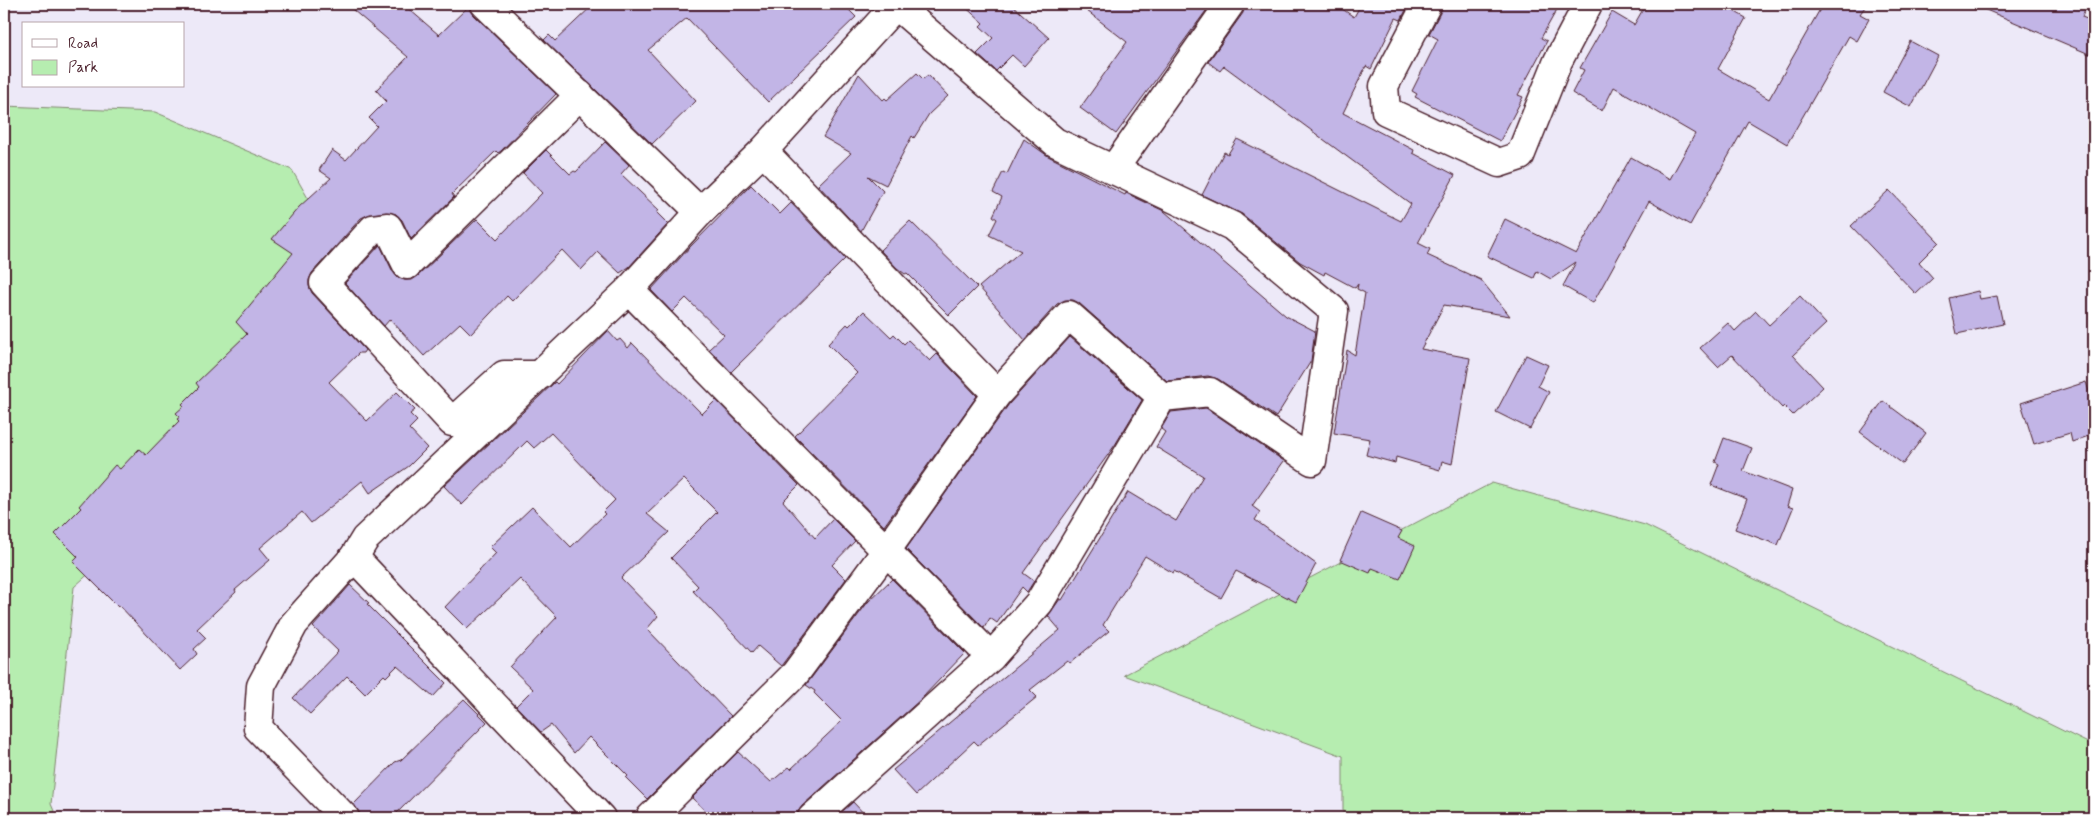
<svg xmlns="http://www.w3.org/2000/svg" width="2098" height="822" viewBox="0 0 2098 822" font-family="Mynerve,sans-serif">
<rect width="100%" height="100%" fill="#ede9f8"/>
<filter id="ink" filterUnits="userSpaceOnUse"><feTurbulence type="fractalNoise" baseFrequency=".02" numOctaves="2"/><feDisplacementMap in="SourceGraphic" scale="10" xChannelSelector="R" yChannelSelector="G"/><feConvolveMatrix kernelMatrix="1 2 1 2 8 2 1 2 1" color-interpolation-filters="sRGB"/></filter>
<g filter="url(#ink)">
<g fill="#b6edb0" stroke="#80866e">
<polygon points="4,106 155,112 292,170 334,244 265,416 74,587 51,804 57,818 4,818"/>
<polygon points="1492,483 1645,525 2094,746 2094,818 1343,818 1343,756 1124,675"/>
</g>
<g fill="#c2b5e6" stroke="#4a1f2b">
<polygon points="346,4 403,4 439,35 468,7 474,15 556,94 501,151 498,153 496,151 452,194 454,197 411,239 402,220 396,214 386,212 370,214 361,218 312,273 309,280 309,286 312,293 365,350 363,353 359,353 329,382 367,421 397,392 415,410 410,414 417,421 409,429 427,448 409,466 370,493 362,481 311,523 302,512 260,548 270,560 235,590 236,592 197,629 206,638 194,649 197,654 180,670 119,605 118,607 73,562 78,557 55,534 81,508 79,506 115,465 120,469 139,449 146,455 179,421 177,419 180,417 176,413 184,406 182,404 199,387 196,383 247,334 236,322 293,253 272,239 299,207 331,178 319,170 332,150 346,160 377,126 369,118 386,101 376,90 408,57"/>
<polygon points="594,4 843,4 856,17 768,102 687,18 648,50 696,101 652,144 544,40 549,35 555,41"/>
<polygon points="962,4 1011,4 1049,38 1024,66 1012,55 996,71 977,54 993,38 980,26 983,23"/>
<polygon points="1078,4 1211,4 1116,134 1080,108 1127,42"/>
<polygon points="1245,4 1335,4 1354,17 1361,4 1409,4 1401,20 1396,18 1371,69 1366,66 1343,113 1414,150 1413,153 1455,175 1418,243 1430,249 1427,255 1481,280 1510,316 1444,305 1421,349 1470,358 1452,464 1442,461 1440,470 1396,457 1395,463 1366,455 1370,439 1334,433 1347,350 1355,355 1365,293 1357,289 1358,284 1355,288 1325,272 1324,275 1300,262 1242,214 1202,195 1224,152 1228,154 1237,139 1401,221 1411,204 1224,66 1220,71 1208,62 1243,13"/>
<polygon points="1443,4 1560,4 1541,38 1547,41 1518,95 1523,97 1500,141 1415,97 1417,94 1412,91 1438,39 1429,34 1441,11"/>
<polygon points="1646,4 1721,4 1746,18 1718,69 1769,99 1823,4 1867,4 1860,14 1869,19 1857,41 1849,36 1787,144 1748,121 1690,225 1649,201 1593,303 1563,286 1576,262 1551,279 1537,271 1534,278 1487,256 1505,219 1576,254 1631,157 1670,179 1695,134 1614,87 1602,111 1572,93 1584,70 1580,68 1612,12 1634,25"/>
<polygon points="1972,4 2087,4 2082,17 2094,22 2094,56"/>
<polygon points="1910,41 1938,56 1911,107 1883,92"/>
<polygon points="917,73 923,79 928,75 948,96 929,114 914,138 912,136 886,185 868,176 883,191 861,231 818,185 851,153 823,137 859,74 883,100 885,98 887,100"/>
<polygon points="1024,139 1048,156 1125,195 1126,193 1164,211 1286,316 1315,331 1311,361 1276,417 1218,379 1208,376 1167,381 1079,303 1073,300 1065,300 1057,304 1025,340 979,287 1021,251 989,235 997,219 993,216 1002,197 993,192 1003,172 1007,174"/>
<polygon points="605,142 629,165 621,174 659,210 657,213 668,224 629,267 620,273 598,252 581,270 562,250 512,301 507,296 471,334 460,323 424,356 390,319 384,326 345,283 380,245 393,272 398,278 405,280 412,280 418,276 477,219 497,239 542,193 523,173 546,150 570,174 574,171 576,172"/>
<polygon points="751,185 780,214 791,203 845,259 731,372 709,349 724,335 686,298 672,312 651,290 690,247"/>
<polygon points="1889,190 1939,242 1919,262 1933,278 1916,294 1851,226"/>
<polygon points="910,221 977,287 949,315 907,273 905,274 897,268 880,250"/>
<polygon points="1978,291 1980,299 1997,296 2003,324 1957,334 1949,298"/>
<polygon points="1800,296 1826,324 1793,355 1823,387 1793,415 1784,406 1782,408 1732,355 1718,367 1700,348 1728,323 1735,331 1756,311 1769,325"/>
<polygon points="864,311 891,337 894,334 904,344 908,340 930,361 937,354 977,396 884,526 795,436 857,373 828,344 847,324 849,326"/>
<polygon points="608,331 617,341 620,339 628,348 632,343 702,414 716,400 799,485 783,501 815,538 833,519 855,541 832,565 846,579 781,666 758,646 752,653 693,591 698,586 671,558 717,512 684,479 647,514 669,532 621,578 658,616 647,629 731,716 647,799 626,778 628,776 589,737 574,753 551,725 541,732 516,706 533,689 510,667 557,617 520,579 467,629 445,607 496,553 490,547 532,507 571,547 605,514 603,512 615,500 551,433 534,448 527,441 462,505 444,486 555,382 557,384"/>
<polygon points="1070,337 1142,400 1115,445 1023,573 1034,581 1027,592 1022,587 997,623 990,618 984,628 906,549 1009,404"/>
<polygon points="1526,355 1548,365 1538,386 1549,392 1530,429 1496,412"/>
<polygon points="2086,382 2094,407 2094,434 2072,442 2070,433 2034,444 2021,403"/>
<polygon points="1883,401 1926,433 1903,464 1860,432"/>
<polygon points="1206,408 1284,461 1252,506 1260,512 1255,520 1316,564 1296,602 1236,571 1221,598 1174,571 1173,573 1145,556 1103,625 1109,631 1070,663 1067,661 1030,690 1037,697 978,745 974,741 916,795 893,770 1060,630 1048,616 1060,599 1062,600 1128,492 1176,521 1203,476 1156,447 1165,432 1161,429 1171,412"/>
<polygon points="1724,438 1752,448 1743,471 1792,490 1787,506 1793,508 1778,545 1735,529 1747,499 1711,485 1719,464 1715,462"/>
<polygon points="1361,513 1402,531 1398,538 1415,546 1400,579 1372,568 1370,573 1340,560"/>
<polygon points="892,579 965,653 921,699 802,806 797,813 797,818 713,818 692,798 738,752 771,782 789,767 791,769 842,721 814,693 815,691 806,685 868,602"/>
<polygon points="350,585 369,603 367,604 446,683 433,697 397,666 386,677 384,675 365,694 347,676 310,714 293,698 338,651 313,627"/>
<polygon points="464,699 487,722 392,818 360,818 360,814 354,804 395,762 401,760"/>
<polygon points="853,802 868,818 835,818"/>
</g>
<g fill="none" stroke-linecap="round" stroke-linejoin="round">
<defs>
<g id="street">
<polyline points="485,4 700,212"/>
<polyline points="1427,4 1384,86 1386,111 1499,163 1520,156 1558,61 1588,4"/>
<polyline points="763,151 997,394"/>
<polyline points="1113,170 1230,4"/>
<polyline points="629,290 991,657"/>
<polyline points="540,375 504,375 452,422 324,283 373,229 388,227 407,265 580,95"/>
<polyline points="354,557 601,818"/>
<polyline points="345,818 258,728 261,686 294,624 354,557 365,539 629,290 700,212 763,151 897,4"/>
<polyline points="650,818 795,674 886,551 997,394 1069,315 1162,397"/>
<polyline points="812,818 991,657 1039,603 1162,397 1210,392 1312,461 1334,311 1232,226 1055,142 896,5"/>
</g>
</defs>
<use href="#street" stroke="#4a1f2b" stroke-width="31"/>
<use href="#street" stroke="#fff" stroke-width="28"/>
</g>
</g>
<rect width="2098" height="822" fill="none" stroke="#fff" stroke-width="20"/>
<rect x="10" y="10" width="2078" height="802" fill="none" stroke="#4a1f2b" stroke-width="2" filter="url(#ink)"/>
<rect x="22" y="22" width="162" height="65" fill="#ffffff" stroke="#b7a5aa"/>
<rect x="32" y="39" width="25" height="8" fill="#ffffff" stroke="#b7a5aa"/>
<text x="68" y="48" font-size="15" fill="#4a1f2b">Road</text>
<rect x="32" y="60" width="25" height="15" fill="#b6edb0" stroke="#b7a5aa"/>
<text x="68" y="72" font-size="15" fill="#4a1f2b">Park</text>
</svg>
